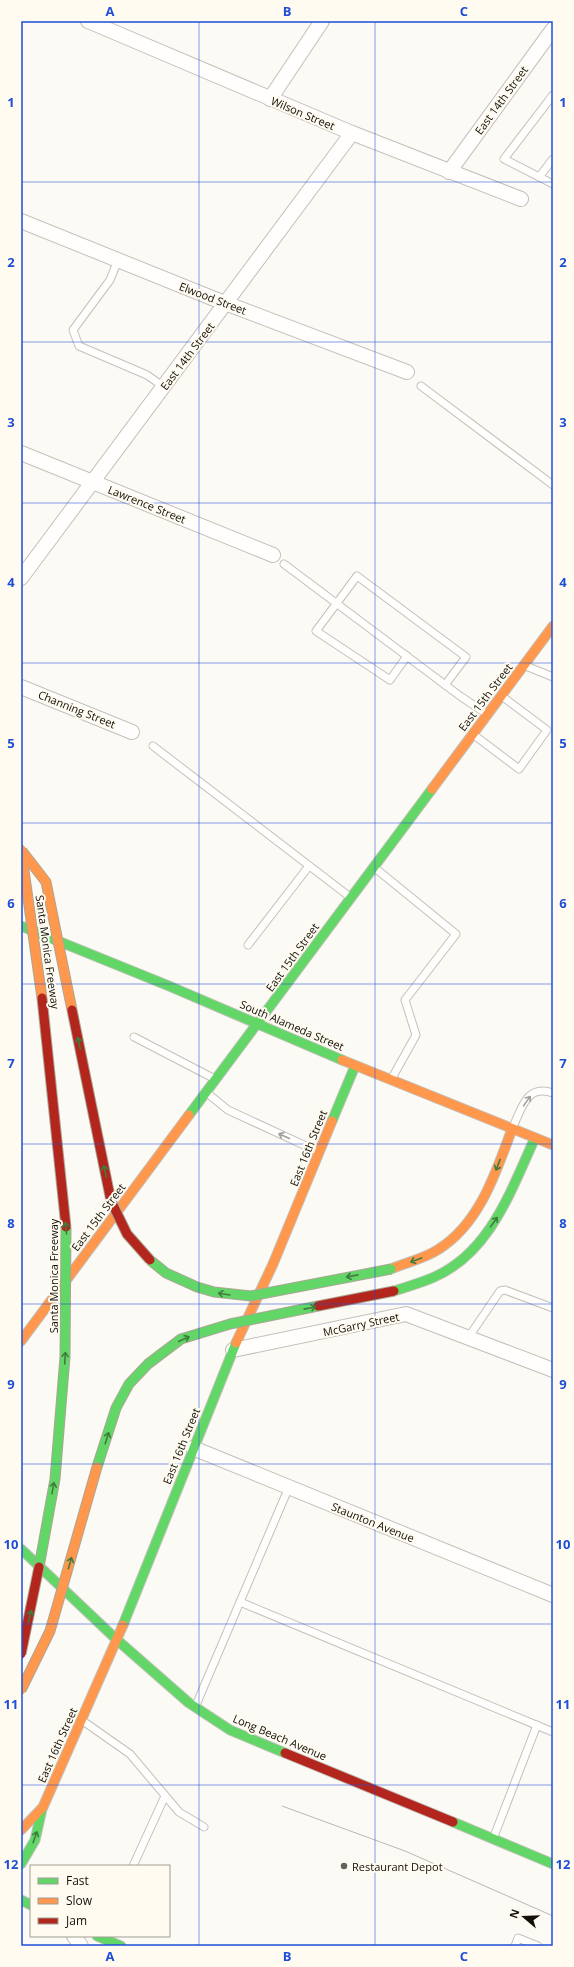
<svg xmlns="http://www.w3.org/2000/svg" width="574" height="1967" viewBox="0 0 574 1967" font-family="'Open Sans',sans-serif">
<rect width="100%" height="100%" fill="#fcfaf4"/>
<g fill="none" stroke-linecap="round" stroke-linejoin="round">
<defs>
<g id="lane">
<polyline points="553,95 504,159 553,184"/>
<polyline points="539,177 553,159"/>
<polyline points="118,260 110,280 73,330 79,346 147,375 164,387"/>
<polyline points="421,386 553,485"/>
<polyline points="284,564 460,696 487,714"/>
<polyline points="407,656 390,680 316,631 357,576 466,657 445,685"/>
<polyline points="526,666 553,677"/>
<polyline points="474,735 519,769 547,730 503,697"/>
<polyline points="153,746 350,897"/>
<polyline points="375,868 456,934 405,1000 416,1035 392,1078"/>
<polyline points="248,945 309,866"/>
<polyline points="134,1037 215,1079"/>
<polyline points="207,1093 228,1110 319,1152"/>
<path d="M513,1127C522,1107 527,1084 553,1093"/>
<polyline points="468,1338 500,1291 505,1290 553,1308"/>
<polyline points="240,1602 553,1732"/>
<polyline points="196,1705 289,1487"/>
<polyline points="83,1721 130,1754 179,1812 204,1827"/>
<polyline points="493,1839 537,1725"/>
<polyline points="133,1866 165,1796"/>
<polyline points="515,1946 518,1938 538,1946"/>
</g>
<g id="street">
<polyline points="88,21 352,133 521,199"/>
<polyline points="270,99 322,21"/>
<polyline points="449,172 553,29"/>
<polyline points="21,221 212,298 407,372"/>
<polyline points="21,453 273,555"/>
<polyline points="21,578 352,133"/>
<polyline points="21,687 132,732"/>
<polyline points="233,1350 406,1314 553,1370"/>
<polyline points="193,1448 553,1595"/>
<polyline points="74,1936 81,1946"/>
</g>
<g id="fast">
<polyline points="21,926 169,986 342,1060"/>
<polyline points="189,1115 432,789"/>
<polyline points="332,1121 355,1066"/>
<path d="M394,1291C407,1287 420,1283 432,1278C490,1254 511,1190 535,1138"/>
<polyline points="21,1549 116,1639 189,1703 230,1730 285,1753"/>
<polyline points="123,1625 236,1343"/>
<polyline points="453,1822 553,1864"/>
<polyline points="21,1864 35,1840 42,1809"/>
<polyline points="21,1900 31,1905"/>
<polyline points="97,1936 121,1946"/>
</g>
<g id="slow">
<polyline points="432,789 553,626"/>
<polyline points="342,1060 553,1145"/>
<path d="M391,1269C407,1262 424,1259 439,1249C480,1223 496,1172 512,1129"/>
<polyline points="21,1341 189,1115"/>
<polyline points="236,1343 273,1264 332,1121"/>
<polyline points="21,1830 43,1807 123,1625"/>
</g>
<polyline id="jam" points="285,1753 453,1822"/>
</defs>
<use href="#lane" stroke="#c3c1bb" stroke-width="9"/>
<use href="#street" stroke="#c3c1bb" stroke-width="16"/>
<use href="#fast" stroke="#c3c1bb" stroke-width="11"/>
<use href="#slow" stroke="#c3c1bb" stroke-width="11"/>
<use href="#jam" stroke="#c3c1bb" stroke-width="11"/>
<use href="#lane" stroke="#fffefd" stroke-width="7"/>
<use href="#street" stroke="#fffefd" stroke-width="14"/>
<use href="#fast" stroke="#63d668" stroke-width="9"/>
<use href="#slow" stroke="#ff974d" stroke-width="9"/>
<use href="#jam" stroke="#b3261e" stroke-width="9"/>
<polyline stroke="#b9b8b6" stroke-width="1" points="282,1806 405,1851 553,1916"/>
<defs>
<g id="fast-bridge">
<polyline points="150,1260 166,1273 197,1287 214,1292 251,1296 391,1269"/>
<polyline points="97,1467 116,1408 129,1384 148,1364 181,1339 230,1324 318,1306"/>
<polyline points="39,1567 55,1479 65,1357 66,1227"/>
</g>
<g id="slow-bridge">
<polyline points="21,849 42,998"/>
<polyline points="22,851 46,882 72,1010"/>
<polyline points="21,1690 50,1631 97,1467"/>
</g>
<g id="jam-bridge">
<polyline points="42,998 66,1227"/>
<polyline points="72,1010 111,1201 127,1234 150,1260"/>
<polyline points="318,1306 394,1291"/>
<polyline points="21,1654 39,1567"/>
</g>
</defs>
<use href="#fast-bridge" stroke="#aba695" stroke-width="11" stroke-linecap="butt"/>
<use href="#slow-bridge" stroke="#aba695" stroke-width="11" stroke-linecap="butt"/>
<use href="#jam-bridge" stroke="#aba695" stroke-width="11" stroke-linecap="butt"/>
<use href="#fast-bridge" stroke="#63d668" stroke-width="9"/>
<use href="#slow-bridge" stroke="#ff974d" stroke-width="9"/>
<use href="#jam-bridge" stroke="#b3261e" stroke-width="9"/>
</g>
<defs><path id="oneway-shaft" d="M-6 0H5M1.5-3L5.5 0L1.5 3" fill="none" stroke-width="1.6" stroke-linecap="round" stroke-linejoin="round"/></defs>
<g stroke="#3f7d3d">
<use href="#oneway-shaft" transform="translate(79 1043) rotate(-102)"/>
<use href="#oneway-shaft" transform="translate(498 1165) rotate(111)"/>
<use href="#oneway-shaft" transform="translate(105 1171) rotate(-102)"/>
<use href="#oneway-shaft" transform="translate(494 1222) rotate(-54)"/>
<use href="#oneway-shaft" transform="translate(66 1228) rotate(-96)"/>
<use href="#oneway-shaft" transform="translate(416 1260) rotate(160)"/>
<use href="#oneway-shaft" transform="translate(352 1276) rotate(169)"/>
<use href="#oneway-shaft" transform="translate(224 1294) rotate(-171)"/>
<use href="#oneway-shaft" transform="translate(310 1308) rotate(-11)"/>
<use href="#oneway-shaft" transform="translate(184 1339) rotate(-24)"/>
<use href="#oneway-shaft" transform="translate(65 1358) rotate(-87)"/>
<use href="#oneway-shaft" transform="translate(107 1438) rotate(-72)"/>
<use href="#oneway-shaft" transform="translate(53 1488) rotate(-80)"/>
<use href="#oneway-shaft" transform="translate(70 1563) rotate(-74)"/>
<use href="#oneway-shaft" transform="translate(30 1616) rotate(-77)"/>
<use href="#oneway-shaft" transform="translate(35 1837) rotate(-71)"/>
</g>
<g stroke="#a09f9b">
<use href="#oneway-shaft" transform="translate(527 1101) rotate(-55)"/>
<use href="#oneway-shaft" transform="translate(284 1136) rotate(-156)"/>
</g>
<path fill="none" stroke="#1d4ed8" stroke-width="1" stroke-opacity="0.55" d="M199,21V1946M375,21V1946M21,182H553M21,342H553M21,503H553M21,663H553M21,823H553M21,984H553M21,1144H553M21,1304H553M21,1464H553M21,1624H553M21,1785H553"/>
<circle fill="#64625b" stroke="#fffbf0" stroke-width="1.5" cx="344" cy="1866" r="4"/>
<g text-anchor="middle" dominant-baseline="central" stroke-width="4" stroke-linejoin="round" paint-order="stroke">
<g font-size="11" fill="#121009" stroke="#fffbf0">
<text transform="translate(501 100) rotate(-54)">East 14th Street</text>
<text transform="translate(303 113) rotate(23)">Wilson Street</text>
<text transform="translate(213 298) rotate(21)">Elwood Street</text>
<text transform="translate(187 356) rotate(-53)">East 14th Street</text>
<text transform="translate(147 504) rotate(22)">Lawrence Street</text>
<text transform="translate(485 697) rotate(-53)">East 15th Street</text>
<text transform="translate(77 709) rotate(22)">Channing Street</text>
<text transform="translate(48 952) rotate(82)">Santa Monica Freeway</text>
<text transform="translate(292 957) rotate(-54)">East 15th Street</text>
<text transform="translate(292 1025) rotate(23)">South Alameda Street</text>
<text transform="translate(308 1148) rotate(-68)">East 16th Street</text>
<text transform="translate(98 1217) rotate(-53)">East 15th Street</text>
<text transform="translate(53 1276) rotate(-90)">Santa Monica Freeway</text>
<text transform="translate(361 1324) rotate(-12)">McGarry Street</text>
<text transform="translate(181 1446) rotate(-68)">East 16th Street</text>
<text transform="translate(373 1522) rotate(22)">Staunton Avenue</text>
<text transform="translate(280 1737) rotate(23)">Long Beach Avenue</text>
<text transform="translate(57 1745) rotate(-66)">East 16th Street</text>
</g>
<g font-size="11" fill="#121009" stroke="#fffbf0" text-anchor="start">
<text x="352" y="1866">Restaurant Depot</text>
</g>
</g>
<rect width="574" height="1967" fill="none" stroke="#fffbf0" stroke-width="44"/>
<rect x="30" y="1865" width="140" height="72" fill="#fffbf0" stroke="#a09d94"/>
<rect x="38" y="1878" width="20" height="6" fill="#63d668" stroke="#a09d94"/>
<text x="66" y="1885" font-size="12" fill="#121009">Fast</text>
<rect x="38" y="1898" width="20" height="6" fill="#ff974d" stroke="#a09d94"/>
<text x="66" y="1905" font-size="12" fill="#121009">Slow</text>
<rect x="38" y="1918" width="20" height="6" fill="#b3261e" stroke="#a09d94"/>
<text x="66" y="1925" font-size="12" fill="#121009">Jam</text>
<g transform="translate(524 1917) rotate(289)" stroke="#fffbf0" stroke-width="3" paint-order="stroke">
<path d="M0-3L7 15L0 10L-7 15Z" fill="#121009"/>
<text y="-6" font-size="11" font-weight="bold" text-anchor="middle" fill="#121009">N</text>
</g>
<rect x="22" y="22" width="530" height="1923" fill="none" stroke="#1d4ed8" stroke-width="1.5"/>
<g font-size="13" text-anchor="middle" font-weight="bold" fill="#1d4ed8">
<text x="110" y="16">A</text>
<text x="287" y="16">B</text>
<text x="464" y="16">C</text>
<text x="11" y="107">1</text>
<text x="563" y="107">1</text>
<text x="11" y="267">2</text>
<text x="563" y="267">2</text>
<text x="11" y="427">3</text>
<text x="563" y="427">3</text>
<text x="11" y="587">4</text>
<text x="563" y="587">4</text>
<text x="11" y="748">5</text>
<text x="563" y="748">5</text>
<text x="11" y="908">6</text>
<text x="563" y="908">6</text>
<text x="11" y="1068">7</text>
<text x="563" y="1068">7</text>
<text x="11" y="1228">8</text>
<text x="563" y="1228">8</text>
<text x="11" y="1389">9</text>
<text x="563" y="1389">9</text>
<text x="11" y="1549">10</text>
<text x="563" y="1549">10</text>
<text x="11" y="1709">11</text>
<text x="563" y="1709">11</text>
<text x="11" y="1869">12</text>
<text x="563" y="1869">12</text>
<text x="110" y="1961">A</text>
<text x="287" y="1961">B</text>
<text x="464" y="1961">C</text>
</g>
</svg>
